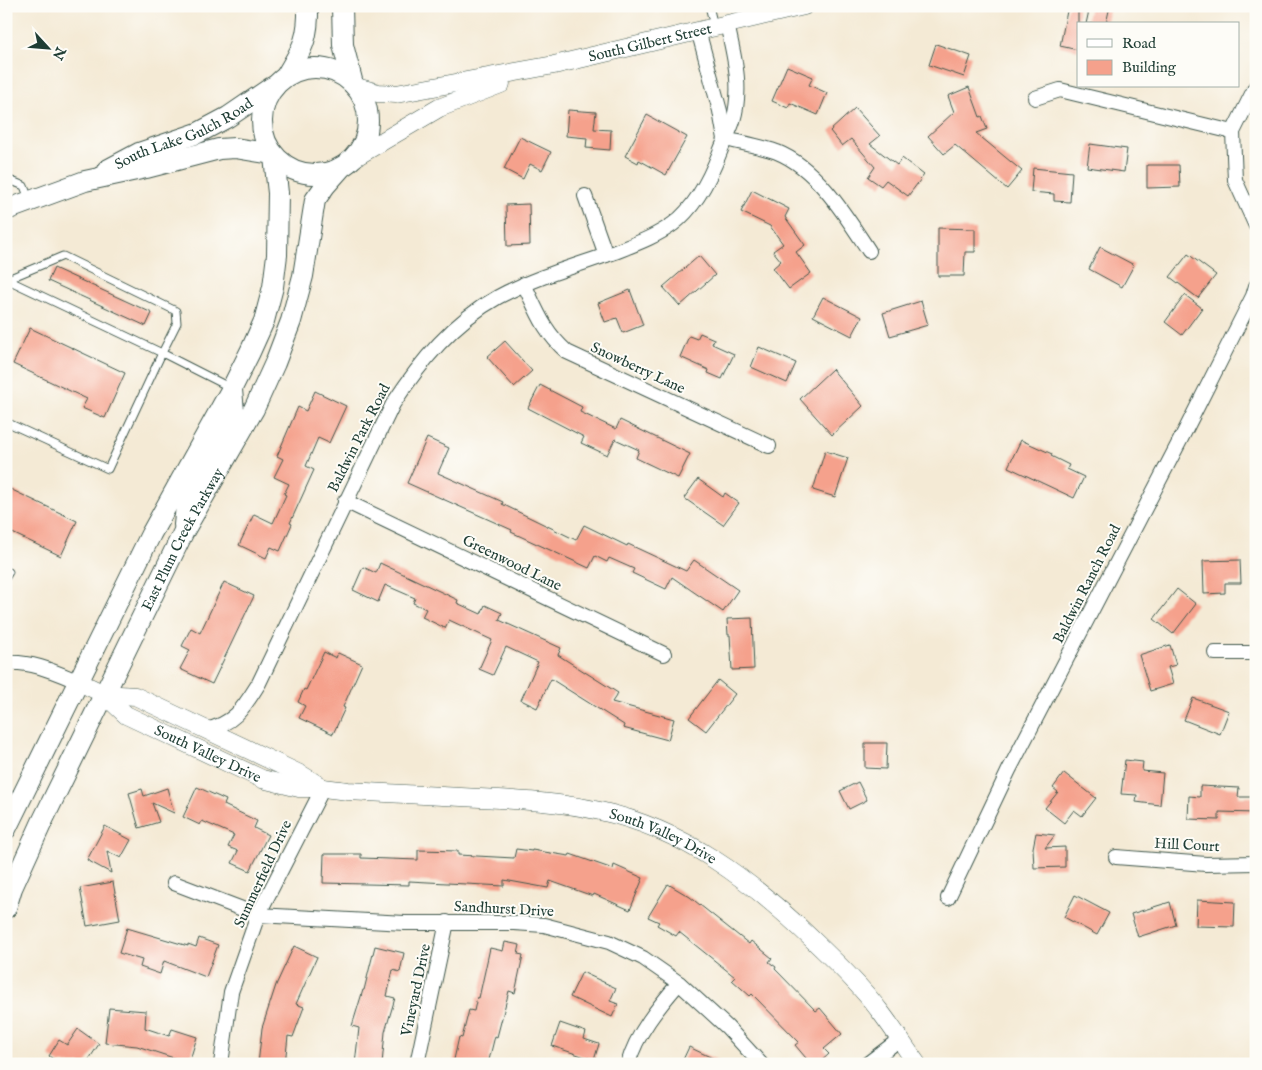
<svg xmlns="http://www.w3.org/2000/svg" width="1262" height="1070" viewBox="0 0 1262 1070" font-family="'IM FELL English',serif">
<rect width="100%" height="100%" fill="#fdfcf7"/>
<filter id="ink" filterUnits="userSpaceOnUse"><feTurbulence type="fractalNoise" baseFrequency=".02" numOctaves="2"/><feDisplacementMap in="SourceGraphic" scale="10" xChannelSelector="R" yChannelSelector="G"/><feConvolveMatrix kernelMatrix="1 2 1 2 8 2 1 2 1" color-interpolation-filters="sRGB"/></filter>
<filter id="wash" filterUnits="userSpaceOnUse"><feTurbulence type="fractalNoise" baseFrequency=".0096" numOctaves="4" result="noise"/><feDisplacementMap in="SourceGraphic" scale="20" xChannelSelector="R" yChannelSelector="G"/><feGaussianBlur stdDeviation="1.12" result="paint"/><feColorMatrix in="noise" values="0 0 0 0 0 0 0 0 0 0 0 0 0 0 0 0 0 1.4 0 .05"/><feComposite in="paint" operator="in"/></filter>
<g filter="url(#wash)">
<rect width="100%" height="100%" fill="#f4ead5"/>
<g id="blocks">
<g fill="#f5a18c">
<polygon points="1068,6 1078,6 1078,50 1060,46"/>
<polygon points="1090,6 1110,6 1106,24 1086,24"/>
<polygon points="936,44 971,56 964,77 929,65"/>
<polygon points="787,66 813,77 809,85 827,93 818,115 790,103 788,108 772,101"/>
<polygon points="969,87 980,117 982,116 987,129 976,133 1022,171 1007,189 955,145 944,154 928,136 954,112 948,96"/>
<polygon points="855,108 880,136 870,144 897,165 902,158 924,175 908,196 886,180 881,186 868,177 875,167 851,139 842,146 830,131"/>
<polygon points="568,110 596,112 594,129 611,130 610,150 586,148 587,138 566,136"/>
<polygon points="647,115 687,137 666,175 639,160 638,163 625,156"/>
<polygon points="520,137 551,152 542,170 530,164 523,179 504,169"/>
<polygon points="1090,144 1127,149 1124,172 1087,167"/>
<polygon points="1147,165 1179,165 1180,187 1147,188"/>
<polygon points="1033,168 1072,172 1070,202 1054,201 1054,194 1031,192"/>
<polygon points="752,190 789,209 785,217 805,245 796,252 811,273 789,289 773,268 781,261 773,251 783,244 770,226 741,212"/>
<polygon points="529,204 530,245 507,246 506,205"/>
<polygon points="938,228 975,229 975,252 965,252 964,276 938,276"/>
<polygon points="1100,247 1134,265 1122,287 1089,269"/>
<polygon points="1188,254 1216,275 1198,298 1170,277"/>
<polygon points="699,256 715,275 680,306 663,287"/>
<polygon points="54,268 152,313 146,326 48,281"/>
<polygon points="630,290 643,325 623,333 617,318 605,322 598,303"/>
<polygon points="1185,295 1202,308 1182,335 1165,322"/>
<polygon points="823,297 862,317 852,336 813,316"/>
<polygon points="921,301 928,325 890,336 883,313"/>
<polygon points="30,328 125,373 105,418 82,408 87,399 13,364"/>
<polygon points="700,333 714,339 712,344 734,354 722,379 708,373 709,370 680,357 689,336 697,339"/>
<polygon points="505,341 532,371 514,387 487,357"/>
<polygon points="759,347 796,363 787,383 751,367"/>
<polygon points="832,369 863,406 832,435 800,399"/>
<polygon points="540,385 582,407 580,412 616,429 620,420 690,454 678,478 636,458 639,450 615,439 607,455 581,443 584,437 528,408"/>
<polygon points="315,391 346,406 329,443 318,438 306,466 314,470 290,523 292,524 280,551 271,547 266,558 239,545 254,514 273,523 286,495 284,494 289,484 274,477 283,459 277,456 298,407 306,411"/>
<polygon points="427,438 449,448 438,473 503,502 502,504 576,540 584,525 627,546 628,544 686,571 694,560 738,590 723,612 672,577 666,589 632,573 634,569 609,558 607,562 595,556 589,568 511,532 512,530 407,483"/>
<polygon points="1021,440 1052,454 1051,456 1069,465 1067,469 1084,477 1074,498 1008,467"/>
<polygon points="825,451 848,458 835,497 813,490"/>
<polygon points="698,479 723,497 725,493 739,503 723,525 684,498"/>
<polygon points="6,487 77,521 61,556 6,530"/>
<polygon points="1240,560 1241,583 1225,583 1225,593 1204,594 1203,561"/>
<polygon points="380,563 458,600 457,603 481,614 485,605 502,613 499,620 561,648 558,655 618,693 612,702 674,719 668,740 623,728 624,725 551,679 537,708 521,700 538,662 506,647 493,675 479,669 492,640 449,620 445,628 422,617 426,609 413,603 415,598 385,585 378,602 353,590 363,567 376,573"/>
<polygon points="224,582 254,596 212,684 180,669 190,650 182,646 191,628 200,633"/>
<polygon points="1177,589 1196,604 1173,634 1154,619"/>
<polygon points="752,618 754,669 732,670 730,635 728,635 727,619"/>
<polygon points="1170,645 1176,665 1168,667 1173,684 1150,691 1139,655"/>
<polygon points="324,652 336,658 338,653 362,664 343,707 345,708 333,734 299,718 305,706 298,702 304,689 306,690"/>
<polygon points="718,680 735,694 706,731 689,718"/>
<polygon points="1193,698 1229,711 1220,734 1184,720"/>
<polygon points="865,743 887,743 886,769 865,768"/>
<polygon points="1125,760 1143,762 1142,771 1163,773 1160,805 1136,802 1137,795 1121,794"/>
<polygon points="1064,773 1096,798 1082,816 1074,810 1064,823 1045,808 1058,792 1053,788"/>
<polygon points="858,782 867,800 849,809 840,791"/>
<polygon points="1200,786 1239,788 1238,797 1256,797 1256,813 1219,812 1219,820 1188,819 1189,796 1200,797"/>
<polygon points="197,787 226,800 224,805 257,821 254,828 268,835 250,871 232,863 238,851 228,847 234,835 202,821 200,825 183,817"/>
<polygon points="167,788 174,813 152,803 159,822 139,828 129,793 142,789 144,796"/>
<polygon points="105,826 131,840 121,858 107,851 111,873 87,860"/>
<polygon points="1036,833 1055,835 1045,848 1065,847 1065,867 1034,868 1033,848"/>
<polygon points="516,849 532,851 532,850 569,856 570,854 613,869 614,865 643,878 630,910 594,894 593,896 550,881 548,888 504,880 504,886 409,881 409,885 323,883 324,854 361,854 361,858 418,860 418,850 458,851 458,855 514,858"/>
<polygon points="113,882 120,920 87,926 80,888"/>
<polygon points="668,884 690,897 749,944 751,941 772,958 769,962 776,967 775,969 816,1011 820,1008 842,1034 824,1049 829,1054 818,1064 811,1064 795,1045 799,1042 752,994 750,996 732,980 735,977 679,932 676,936 657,925 659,922 648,917"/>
<polygon points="1075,895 1109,913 1097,935 1064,917"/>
<polygon points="1197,900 1235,902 1234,927 1196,926"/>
<polygon points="1170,902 1176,925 1138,937 1131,914"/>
<polygon points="127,928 188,946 188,944 196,947 199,938 218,945 206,977 164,961 160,974 140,967 142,960 119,953"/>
<polygon points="505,942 520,945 518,954 523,955 515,993 509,991 497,1037 495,1036 488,1064 453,1064 459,1037 462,1038 469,1010 474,1011 477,997 479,998 490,948 503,951"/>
<polygon points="294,946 317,957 296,1004 304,1007 293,1037 288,1036 285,1064 258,1064 262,1028 276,985"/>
<polygon points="375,946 404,953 400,972 393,970 387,996 395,998 385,1032 382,1064 355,1064 359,1028 352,1026 363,990 364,990"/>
<polygon points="582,972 616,988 610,1001 618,1004 612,1017 570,997"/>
<polygon points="109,1008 146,1011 145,1028 169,1036 172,1029 197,1037 189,1063 137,1046 105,1043"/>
<polygon points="560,1023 586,1032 584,1039 599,1044 594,1060 552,1046"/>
<polygon points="78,1029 99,1044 86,1064 60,1064 49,1056 59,1040 67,1045"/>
<polygon points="689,1047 725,1064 681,1064"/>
</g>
</g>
</g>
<g filter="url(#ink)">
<use href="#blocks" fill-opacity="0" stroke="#3f574c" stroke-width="1"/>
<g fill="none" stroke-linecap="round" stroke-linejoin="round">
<defs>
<g id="service">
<polyline points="709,6 714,26"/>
<polyline points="6,182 12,181 24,186 29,199"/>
<polyline points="6,279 162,353 108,469 6,422"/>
<polyline points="8,279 63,256 176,311 177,323 162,353 231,388"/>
<polyline points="6,571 9,572 6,577"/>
</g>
<g id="minor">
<polyline points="698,30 720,111 725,139"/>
<polyline points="1256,86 1233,132 1235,180 1256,226"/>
<polyline points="1035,98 1060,90 1233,132"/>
<path d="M725,139C742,143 760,146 777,152C817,168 846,216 869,251"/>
<polyline points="585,196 606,255"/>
<path d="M524,284C537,311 544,332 567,352L769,446"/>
<polyline points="345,501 664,654"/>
<polyline points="1215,653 1256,653"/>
<path d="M6,663C32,661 55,672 79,682"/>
<path d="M205,730C235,724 244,707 259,683L393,404C421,361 453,322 498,297C535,277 576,266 615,252C635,244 655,237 673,224C696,207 710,178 720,152C724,141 730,131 733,121C743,88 734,56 727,24"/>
<polyline points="1116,857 1206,864 1256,863"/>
<polyline points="174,883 258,915 405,923 514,923 544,925 609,942 643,958 679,983 727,1027 761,1064"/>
<polyline points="948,898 1009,770 1186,429 1253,296 1256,286"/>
<polyline points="221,1064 231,992 258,915 323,788"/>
<polyline points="417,1064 447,922"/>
<path d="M628,1064C636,1034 659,1006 679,983"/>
<polyline points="867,1064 900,1039"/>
</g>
<g id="tertiary">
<path id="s1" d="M356,87L378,93L396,94L461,82L554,65L804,6"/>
<polyline points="354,158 439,108 501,84"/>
<polyline points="79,682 104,694 135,696 302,775 323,788"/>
<path id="s2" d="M104,694L126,715L262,779L299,788H323L348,791C392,793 436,796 480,798C520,800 560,802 600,811C684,829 752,881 813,940C837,963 862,987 882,1014C894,1030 905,1047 917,1064"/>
</g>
<g id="secondary">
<polyline points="342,6 343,45 353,84"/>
<circle cx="315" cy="121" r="53"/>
<path d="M286,76C302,49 309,39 308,6"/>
<path id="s3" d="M107,170L139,153L198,133L228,117L272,87"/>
<polyline points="6,210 85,181 146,168 219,149 235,148 272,154"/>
<polyline points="184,525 187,496 234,411 232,390"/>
<polyline points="6,829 151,534 232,388 250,352 264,321 273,287 277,255 278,193 274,157"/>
<path id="s4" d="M6,908L12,888L42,822L184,531L254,409L275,363L291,321L303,276L315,200L325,186L340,169"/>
</g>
</defs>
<use href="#service" stroke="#3f574c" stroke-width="9"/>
<use href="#minor" stroke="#3f574c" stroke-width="16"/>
<use href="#tertiary" stroke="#3f574c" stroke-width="19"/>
<use href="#secondary" stroke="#3f574c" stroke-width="22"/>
<use href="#service" stroke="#fff" stroke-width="7"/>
<use href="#minor" stroke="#fff" stroke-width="14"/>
<use href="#tertiary" stroke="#fff" stroke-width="18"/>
<use href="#secondary" stroke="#fff" stroke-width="20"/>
</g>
</g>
<g text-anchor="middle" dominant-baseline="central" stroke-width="4" stroke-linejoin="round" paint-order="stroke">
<g font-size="15" fill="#1f3d34" stroke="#fdfcf7">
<text stroke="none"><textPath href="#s1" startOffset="300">South Gilbert Street</textPath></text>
<text stroke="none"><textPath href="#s3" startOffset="85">South Lake Gulch Road</textPath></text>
<text transform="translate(638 368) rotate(25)">Snowberry Lane</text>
<text transform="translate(359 438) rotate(-63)">Baldwin Park Road</text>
<text stroke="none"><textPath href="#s4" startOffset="409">East Plum Creek Parkway</textPath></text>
<text transform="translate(512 563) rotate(26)">Greenwood Lane</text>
<text transform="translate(1087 584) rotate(-63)">Baldwin Ranch Road</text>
<text stroke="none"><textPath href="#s2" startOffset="121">South Valley Drive</textPath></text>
<text stroke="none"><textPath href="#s2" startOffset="589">South Valley Drive</textPath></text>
<text transform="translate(1187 845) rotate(3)">Hill Court</text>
<text transform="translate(263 874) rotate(-65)">Summerfield Drive</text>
<text transform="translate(504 909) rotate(3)">Sandhurst Drive</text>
<text transform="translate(416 990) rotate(-78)">Vineyard Drive</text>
</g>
</g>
<rect width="1262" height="1070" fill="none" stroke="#fdfcf7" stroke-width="25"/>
<rect x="1077" y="22" width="162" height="65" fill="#fdfcf7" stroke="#a4b0a9"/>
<rect x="1087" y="39" width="25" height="8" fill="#ffffff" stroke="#a4b0a9"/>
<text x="1122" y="48" font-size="15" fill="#1f3d34">Road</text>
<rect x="1087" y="60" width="25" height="15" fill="#f5a18c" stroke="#a4b0a9"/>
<text x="1122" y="72" font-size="15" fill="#1f3d34">Building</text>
<g transform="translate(48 48) rotate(116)" stroke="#fdfcf7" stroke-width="4" paint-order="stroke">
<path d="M0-4L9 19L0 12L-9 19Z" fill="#1f3d34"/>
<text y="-8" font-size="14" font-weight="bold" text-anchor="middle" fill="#1f3d34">N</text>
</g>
</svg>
